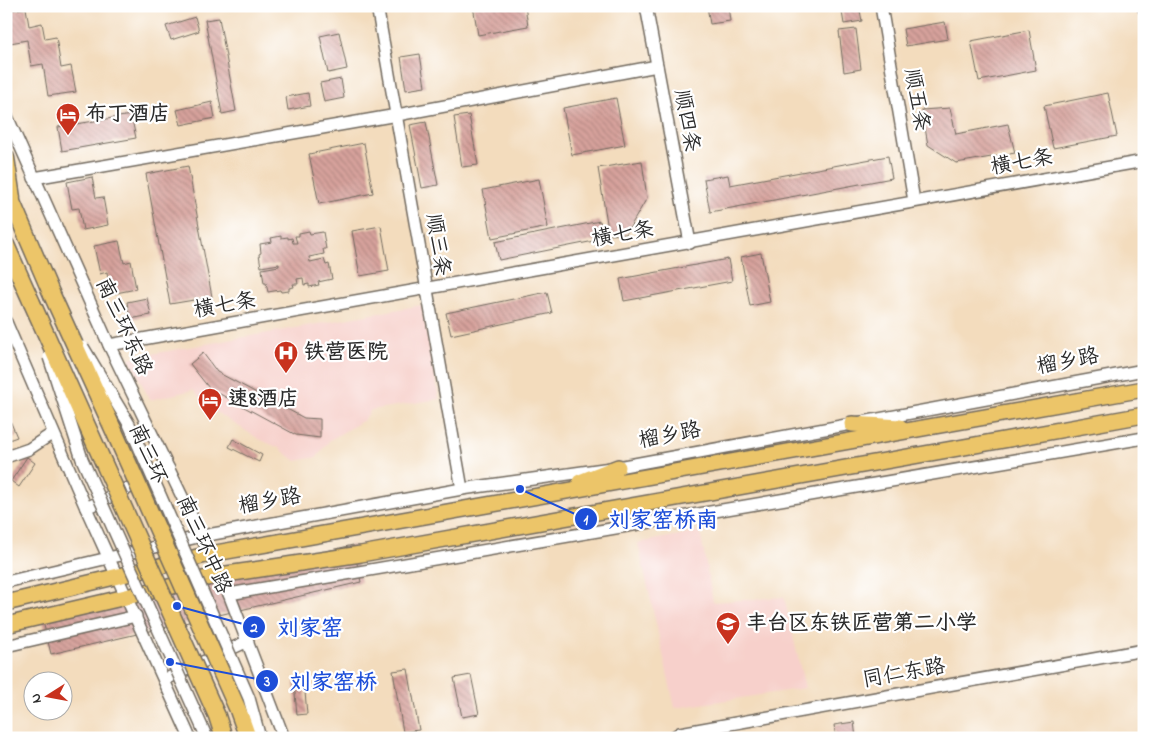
<svg xmlns="http://www.w3.org/2000/svg" width="1150" height="744" viewBox="0 0 1150 744" font-family="'Indie Flower','LXGW WenKai TC',sans-serif">
<defs>
<pattern id="building-back-hatch" width="6" height="6" patternUnits="userSpaceOnUse" patternTransform="scale(1.25)"><rect width="6" height="6" fill="#d7a29c"/><path d="M-1 5l2 2M0 0l6 6M5-1l2 2" fill="none" stroke="#af847f"/></pattern>
</defs>
<rect width="100%" height="100%" fill="#fff"/>
<filter id="ink" filterUnits="userSpaceOnUse"><feTurbulence type="fractalNoise" baseFrequency=".02" numOctaves="2"/><feDisplacementMap in="SourceGraphic" scale="10" xChannelSelector="R" yChannelSelector="G"/><feConvolveMatrix kernelMatrix="1 2 1 2 8 2 1 2 1" color-interpolation-filters="sRGB"/></filter>
<filter id="wash" filterUnits="userSpaceOnUse"><feTurbulence type="fractalNoise" baseFrequency=".0096" numOctaves="4" result="noise"/><feDisplacementMap in="SourceGraphic" scale="20" xChannelSelector="R" yChannelSelector="G"/><feGaussianBlur stdDeviation="1.12" result="paint"/><feColorMatrix in="noise" values="0 0 0 0 0 0 0 0 0 0 0 0 0 0 0 0 0 1.4 0 .05"/><feComposite in="paint" operator="in"/></filter>
<g filter="url(#wash)">
<rect width="100%" height="100%" fill="#f3dcbd"/>
<g fill="#f7d0cb">
<polygon points="422,305 439,399 371,410 364,420 330,440 317,457 296,461 279,448 259,439 230,421 210,408 193,390 150,400 129,358"/>
<polygon points="700,531 713,602 784,597 805,688 675,708 638,543"/>
</g>
<g id="blocks">
<g fill="url(#building-back-hatch)">
<polygon points="473,6 525,6 528,26 478,35"/>
<polygon points="707,6 728,6 730,21 710,24"/>
<polygon points="841,6 859,6 862,21 844,24"/>
<polygon points="26,8 29,26 42,23 45,39 56,37 61,68 71,66 76,92 48,96 43,64 31,66 27,40 10,43 6,22 6,11"/>
<polygon points="195,17 199,31 171,40 166,26"/>
<polygon points="219,18 236,111 222,114 205,20"/>
<polygon points="945,22 948,39 906,46 903,29"/>
<polygon points="856,29 861,69 844,72 839,31"/>
<polygon points="1029,30 1036,70 979,81 971,41"/>
<polygon points="339,32 347,69 328,73 320,36"/>
<polygon points="420,54 425,87 406,90 401,57"/>
<polygon points="341,79 344,98 324,102 320,83"/>
<polygon points="308,93 310,106 288,110 286,97"/>
<polygon points="1108,93 1117,136 1053,148 1044,106"/>
<polygon points="616,98 625,145 572,155 563,108"/>
<polygon points="212,102 215,118 181,125 177,110"/>
<polygon points="950,108 956,134 1008,124 1015,153 956,163 928,145 922,110"/>
<polygon points="131,115 136,138 62,151 58,127"/>
<polygon points="469,115 478,165 462,167 454,117"/>
<polygon points="426,122 438,185 422,188 410,125"/>
<polygon points="364,143 373,193 319,204 309,154"/>
<polygon points="888,156 892,178 710,212 704,179 728,175 730,185"/>
<polygon points="642,161 647,198 626,234 609,235 598,168"/>
<polygon points="188,166 212,297 170,304 146,174"/>
<polygon points="92,177 96,198 103,197 108,225 83,230 79,208 72,209 67,182"/>
<polygon points="539,179 548,227 492,238 483,190"/>
<polygon points="600,221 604,239 499,260 495,242"/>
<polygon points="381,226 389,271 360,276 352,231"/>
<polygon points="309,231 310,234 323,232 326,249 323,249 324,254 309,257 310,262 324,259 326,265 329,264 332,279 318,282 319,285 309,287 309,284 304,285 303,278 297,279 298,284 293,284 294,287 289,288 289,291 281,292 280,290 268,292 266,283 264,283 262,269 279,266 279,264 261,267 259,254 261,253 260,244 272,242 271,238 281,236 281,238 288,237 288,239 292,238 293,243 297,243 295,236 299,236 299,233"/>
<polygon points="119,241 124,263 131,261 136,289 111,294 107,272 100,274 94,246"/>
<polygon points="761,253 770,302 750,306 741,257"/>
<polygon points="728,259 732,281 624,301 620,279"/>
<polygon points="547,292 552,313 451,335 446,313"/>
<polygon points="147,298 151,315 130,319 127,302"/>
<polygon points="203,353 217,372 304,418 320,419 320,438 296,435 209,388 190,364"/>
<polygon points="6,411 17,437 6,441"/>
<polygon points="233,439 262,455 259,462 229,447"/>
<polygon points="27,457 35,463 19,487 11,481"/>
<polygon points="353,545 361,582 51,654 42,617"/>
<polygon points="408,669 419,730 403,732 393,671"/>
<polygon points="471,675 479,714 462,717 454,678"/>
<polygon points="304,681 307,714 297,715 294,682"/>
<polygon points="854,722 856,738 836,738 834,725"/>
</g>
</g>
</g>
<g filter="url(#ink)">
<use href="#blocks" fill-opacity="0" stroke="#71695e" stroke-width="1"/>
<g fill="none" stroke-linecap="round" stroke-linejoin="round">
<defs>
<g id="minor">
<polyline points="377,6 462,489"/>
<polyline points="646,6 690,243"/>
<polyline points="881,6 914,201"/>
<polyline points="1143,6 1144,9"/>
<polyline points="6,114 109,345 229,594 284,738"/>
<polyline points="34,178 397,115 657,66"/>
<polyline points="6,322 86,508 190,738"/>
<path d="M109,345C454,284 799,221 1144,161"/>
<polyline points="6,457 29,449 53,433"/>
<polyline points="86,508 169,469"/>
<polyline points="6,582 202,536 462,489 618,467 1144,370"/>
<polyline points="229,594 1144,438"/>
<polyline points="6,646 136,616"/>
<polyline points="164,680 248,641"/>
<polyline points="672,738 680,733 1144,650"/>
</g>
<g id="major">
<polyline points="852,424 900,427"/>
<polyline points="580,482 618,467"/>
<polyline points="6,603 210,554 1144,389"/>
<polyline points="6,625 220,575 361,554 1144,415"/>
</g>
<g id="highway">
<polyline points="6,158 12,198"/>
<polyline points="6,188 52,295"/>
<polyline points="6,245 32,303"/>
</g>
</defs>
<use href="#minor" stroke="#71695e" stroke-width="14"/>
<use href="#major" stroke="#71695e" stroke-width="18"/>
<use href="#highway" stroke="#71695e" stroke-width="19"/>
<use href="#minor" stroke="#fff" stroke-width="11"/>
<use href="#major" stroke="#ecc569" stroke-width="15"/>
<use href="#highway" stroke="#ecc569" stroke-width="16"/>
<defs>
<g id="minor-bridge">
<polyline points="83,347 129,424 249,698 260,738"/>
<polyline points="49,357 82,459 207,738"/>
</g>
<g id="highway-bridge">
<polyline points="52,295 114,431 238,710 248,738"/>
<polyline points="32,303 217,716 224,738"/>
</g>
</defs>
<use href="#minor-bridge" stroke="#71695e" stroke-width="14" stroke-linecap="butt"/>
<use href="#highway-bridge" stroke="#71695e" stroke-width="19" stroke-linecap="butt"/>
<use href="#minor-bridge" stroke="#fff" stroke-width="11"/>
<use href="#highway-bridge" stroke="#ecc569" stroke-width="16"/>
</g>
</g>
<defs>
<symbol id="hotel-pin" viewBox="-11 -11 22 30"><path d="M0 17L-7.5 6A9.5 9.5 0 1 1 7.5 6Z" fill="#c8321e" stroke="#fff"/><path d="M-6-4.5h1.5V1H6V5H4.5V3h-9V5H-6ZM-4 0a1.8 1.8 0 1 1 3.6 0ZM.5 0V-2.5h3Q6-2.5 6 0Z" fill="#fff"/></symbol>
<symbol id="hospital-pin" viewBox="-11 -11 22 30"><path d="M0 17L-7.5 6A9.5 9.5 0 1 1 7.5 6Z" fill="#c8321e" stroke="#fff"/><path d="M-5-5h3v3.5h4V-5h3V5h-3V1.5h-4V5h-3Z" fill="#fff"/></symbol>
<symbol id="school-pin" viewBox="-11 -11 22 30"><path d="M0 17L-7.5 6A9.5 9.5 0 1 1 7.5 6Z" fill="#c8321e" stroke="#fff"/><path d="M0-5L7-2L0 1L-7-2ZM-4 1L0 2.5L4 1V4Q0 6-4 4Z" fill="#fff"/></symbol>
</defs>
<g fill-rule="evenodd">
<use href="#hotel-pin" x="54" y="101" width="28" height="38"/>
<use href="#hospital-pin" x="272" y="339" width="28" height="38"/>
<use href="#hotel-pin" x="196" y="386" width="28" height="38"/>
<use href="#school-pin" x="714" y="610" width="28" height="38"/>
</g>
<g text-anchor="middle" dominant-baseline="central" stroke-width="4.5" stroke-linejoin="round" paint-order="stroke">
<g font-size="21" fill="#2b2b2b" stroke="#fff">
<text transform="translate(916 100) rotate(80)">顺五条</text>
<text transform="translate(686 121) rotate(80)">顺四条</text>
<text transform="translate(1022 163) rotate(-10)">横七条</text>
<text transform="translate(623 235) rotate(-10)">横七条</text>
<text transform="translate(437 245) rotate(81)">顺三条</text>
<text transform="translate(225 306) rotate(-10)">横七条</text>
<text transform="translate(123 327) rotate(65)">南三环东路</text>
<text transform="translate(1068 362) rotate(-11)">榴乡路</text>
<text transform="translate(670 436) rotate(-11)">榴乡路</text>
<text transform="translate(147 454) rotate(66)">南三环</text>
<text transform="translate(270 502) rotate(-10)">榴乡路</text>
<text transform="translate(203 545) rotate(66)">南三环中路</text>
<text transform="translate(904 674) rotate(-10)">同仁东路</text>
</g>
<g font-size="21" font-weight="bold" fill="#2b2b2b" stroke="#fff" text-anchor="start">
<text x="86" y="115">布丁酒店</text>
<text x="304" y="353">铁营医院</text>
<text x="228" y="400">速8酒店</text>
<text x="746" y="624">丰台区东铁匠营第二小学</text>
</g>
</g>
<path fill="none" stroke="#1d4ed8" stroke-width="2" d="M520 489L586 519M177 606L254 627M170 662L267 681"/>
<g fill="#1d4ed8" stroke="#fff" stroke-width="2">
<circle cx="520" cy="489" r="5"/>
<circle cx="177" cy="606" r="5"/>
<circle cx="170" cy="662" r="5"/>
<circle cx="586" cy="519" r="12"/>
<circle cx="254" cy="627" r="12"/>
<circle cx="267" cy="681" r="12"/>
</g>
<g font-size="15" text-anchor="middle" font-weight="bold" fill="#fff">
<text x="586" y="524">1</text>
<text x="254" y="632">2</text>
<text x="267" y="686">3</text>
</g>
<g font-size="22" text-anchor="middle" font-weight="bold" fill="#1d4ed8" stroke="#fff" stroke-width="4.5" stroke-linejoin="round" paint-order="stroke">
<text x="663" y="527">刘家窑桥南</text>
<text x="310" y="635">刘家窑</text>
<text x="333" y="689">刘家窑桥</text>
</g>
<rect width="1150" height="744" fill="none" stroke="#fff" stroke-width="25"/>
<g transform="translate(48 696) rotate(259)"><circle r="24" fill="#ffffff" stroke="#aaaaaa"/>
<path d="M0-4L9 19L0 12L-9 19Z" fill="#c8321e"/>
<text y="-8" font-size="14" font-weight="bold" text-anchor="middle" fill="#2b2b2b">N</text>
</g>
</svg>
